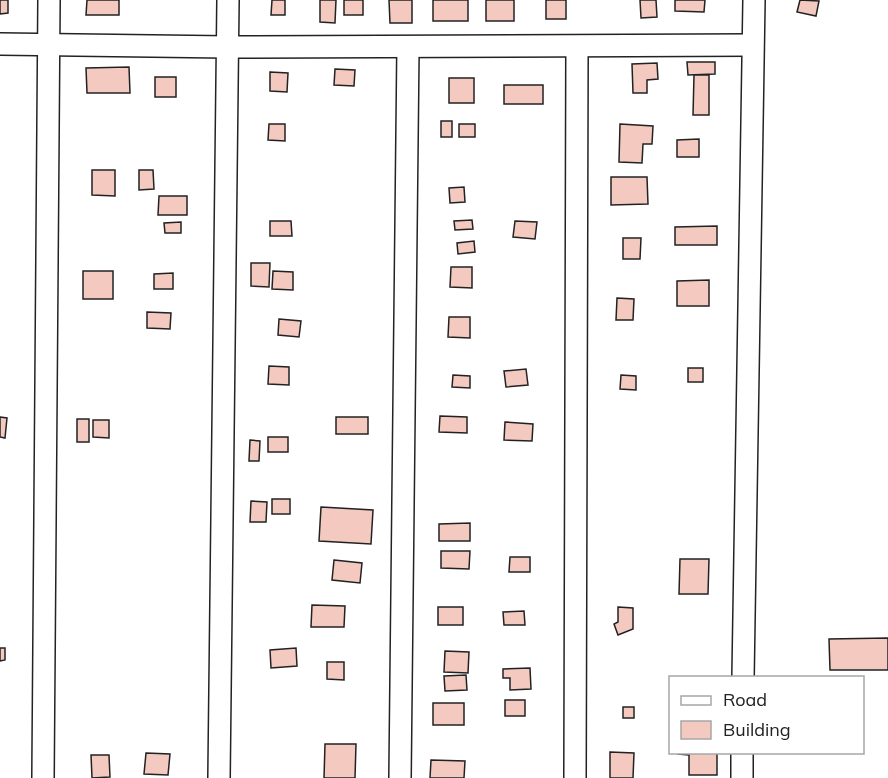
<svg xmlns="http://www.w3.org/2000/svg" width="888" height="778" viewBox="0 0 888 778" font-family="Mulish,sans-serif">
<rect width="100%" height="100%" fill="#fff"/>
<g fill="#f3c9c0" stroke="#222" stroke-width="1.5">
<polygon points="0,0 8,0 8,13 0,14"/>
<polygon points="87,0 119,0 119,15 86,15"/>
<polygon points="272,0 285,0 285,15 271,15"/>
<polygon points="320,0 336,0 335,23 320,22"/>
<rect x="344" y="0" width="19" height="15"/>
<polygon points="389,0 412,0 412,23 390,23"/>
<rect x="433" y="0" width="35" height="21"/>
<rect x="486" y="0" width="28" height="21"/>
<rect x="546" y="0" width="20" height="19"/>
<polygon points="640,0 656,0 657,17 641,18"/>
<polygon points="675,0 705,0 704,12 675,11"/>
<polygon points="800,0 819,1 816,16 797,12"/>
<polygon points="687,62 715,62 715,74 688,75"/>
<polygon points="657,63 658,79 647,80 647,93 633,93 632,64"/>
<polygon points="129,67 130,93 87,93 86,68"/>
<polygon points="335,69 355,70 354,86 334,85"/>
<polygon points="270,72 288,73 287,92 270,91"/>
<polygon points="694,75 709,75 709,115 693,115"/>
<rect x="155" y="77" width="21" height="20"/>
<rect x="449" y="78" width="25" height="25"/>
<rect x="504" y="85" width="39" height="19"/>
<rect x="441" y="121" width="11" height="16"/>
<polygon points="269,124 285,124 285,141 268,140"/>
<rect x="459" y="124" width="16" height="13"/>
<polygon points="620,124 653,126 652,144 643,144 642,163 619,162"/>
<polygon points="699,139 699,157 677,157 677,140"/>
<polygon points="92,170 115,170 115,196 92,195"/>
<polygon points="139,170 153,170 154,189 139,190"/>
<polygon points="611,177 647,177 648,204 611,205"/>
<polygon points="464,187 465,202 450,203 449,188"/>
<polygon points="159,196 187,196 187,215 158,215"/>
<polygon points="472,220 473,229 455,230 454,221"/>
<polygon points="270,221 291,221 292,236 270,236"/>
<polygon points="515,221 537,222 535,239 513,237"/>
<polygon points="181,222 181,233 165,233 164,223"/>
<polygon points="717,226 717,245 675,245 675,227"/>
<polygon points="623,238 641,238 640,259 623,259"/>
<polygon points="474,241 475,252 458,254 457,243"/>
<polygon points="251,263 270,263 269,287 251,286"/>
<polygon points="451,267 472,267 472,288 450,287"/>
<rect x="83" y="271" width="30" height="28"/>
<polygon points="273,271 293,272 293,290 272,289"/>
<polygon points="173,273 173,289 154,289 154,274"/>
<polygon points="709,280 709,306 677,306 677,281"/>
<polygon points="617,298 634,299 633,320 616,320"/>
<polygon points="147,312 171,313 170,329 147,328"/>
<polygon points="449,317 470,317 470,338 448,337"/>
<polygon points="279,319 301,321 299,337 278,335"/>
<polygon points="269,366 289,367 289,385 268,384"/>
<rect x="688" y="368" width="15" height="14"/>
<polygon points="526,369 528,385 506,387 504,371"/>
<polygon points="453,375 470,376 470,388 452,387"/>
<polygon points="621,375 636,376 636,390 620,389"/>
<polygon points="440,416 467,417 467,433 439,432"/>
<polygon points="0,417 7,418 5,438 0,437"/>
<rect x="336" y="417" width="32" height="17"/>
<rect x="77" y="419" width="12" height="23"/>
<polygon points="93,420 109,420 109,438 93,437"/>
<polygon points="505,422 533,424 532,441 504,440"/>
<rect x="268" y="437" width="20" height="15"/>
<polygon points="250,440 260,441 259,461 249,461"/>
<rect x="272" y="499" width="18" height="15"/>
<polygon points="251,501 267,502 266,522 250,522"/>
<polygon points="321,507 373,510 371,544 319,541"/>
<polygon points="470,523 470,541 439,541 439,524"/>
<polygon points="441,551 470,551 469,569 441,568"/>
<polygon points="510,557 530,557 530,572 509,572"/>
<polygon points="680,559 709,559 708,594 679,594"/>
<polygon points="334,560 362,563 360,583 332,580"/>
<polygon points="312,605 345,606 344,627 311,627"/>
<rect x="438" y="607" width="25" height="18"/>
<polygon points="618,607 633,608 633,629 618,635 614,624 618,622"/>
<polygon points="524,611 525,625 504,625 503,612"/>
<polygon points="888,638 888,670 830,670 829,639"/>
<polygon points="0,648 5,648 5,660 0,661"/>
<polygon points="296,648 297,666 271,668 270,650"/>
<polygon points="445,651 469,652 468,673 444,672"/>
<polygon points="327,662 344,662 344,680 327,679"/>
<polygon points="530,668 531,689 510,690 510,678 503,678 503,669"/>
<polygon points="466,675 467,690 445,691 444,676"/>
<rect x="505" y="700" width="20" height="16"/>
<rect x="433" y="703" width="31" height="22"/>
<rect x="623" y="707" width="11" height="11"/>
<polygon points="325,744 356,744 355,778 324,778"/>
<polygon points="610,752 634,753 633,778 610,778"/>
<polygon points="678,752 717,752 717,775 689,775 689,755 678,754"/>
<polygon points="146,753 170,754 168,775 144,774"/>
<polygon points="91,755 109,755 110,777 92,778"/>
<polygon points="431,760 465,761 464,778 430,778"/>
</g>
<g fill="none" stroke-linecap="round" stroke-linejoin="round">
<defs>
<g id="minor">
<polyline points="0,44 228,47 752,45"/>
<polyline points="743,678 754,0"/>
<polyline points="43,778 49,0"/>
<polyline points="219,778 228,0"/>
<polyline points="400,778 408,47"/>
<polyline points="575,778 577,47"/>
<polyline points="742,778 742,752"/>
</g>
</defs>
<use href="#minor" stroke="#222" stroke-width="24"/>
<use href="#minor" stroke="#fff" stroke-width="21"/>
</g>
<rect x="669" y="676" width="195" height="78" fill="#ffffff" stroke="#a7a7a7" stroke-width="1.5"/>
<rect x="681" y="696" width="30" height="9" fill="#ffffff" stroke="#a7a7a7" stroke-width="1.5"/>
<text x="723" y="706" font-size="18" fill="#222222">Road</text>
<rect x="681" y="721" width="30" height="18" fill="#f3c9c0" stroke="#a7a7a7" stroke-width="1.5"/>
<text x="723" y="736" font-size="18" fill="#222222">Building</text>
</svg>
